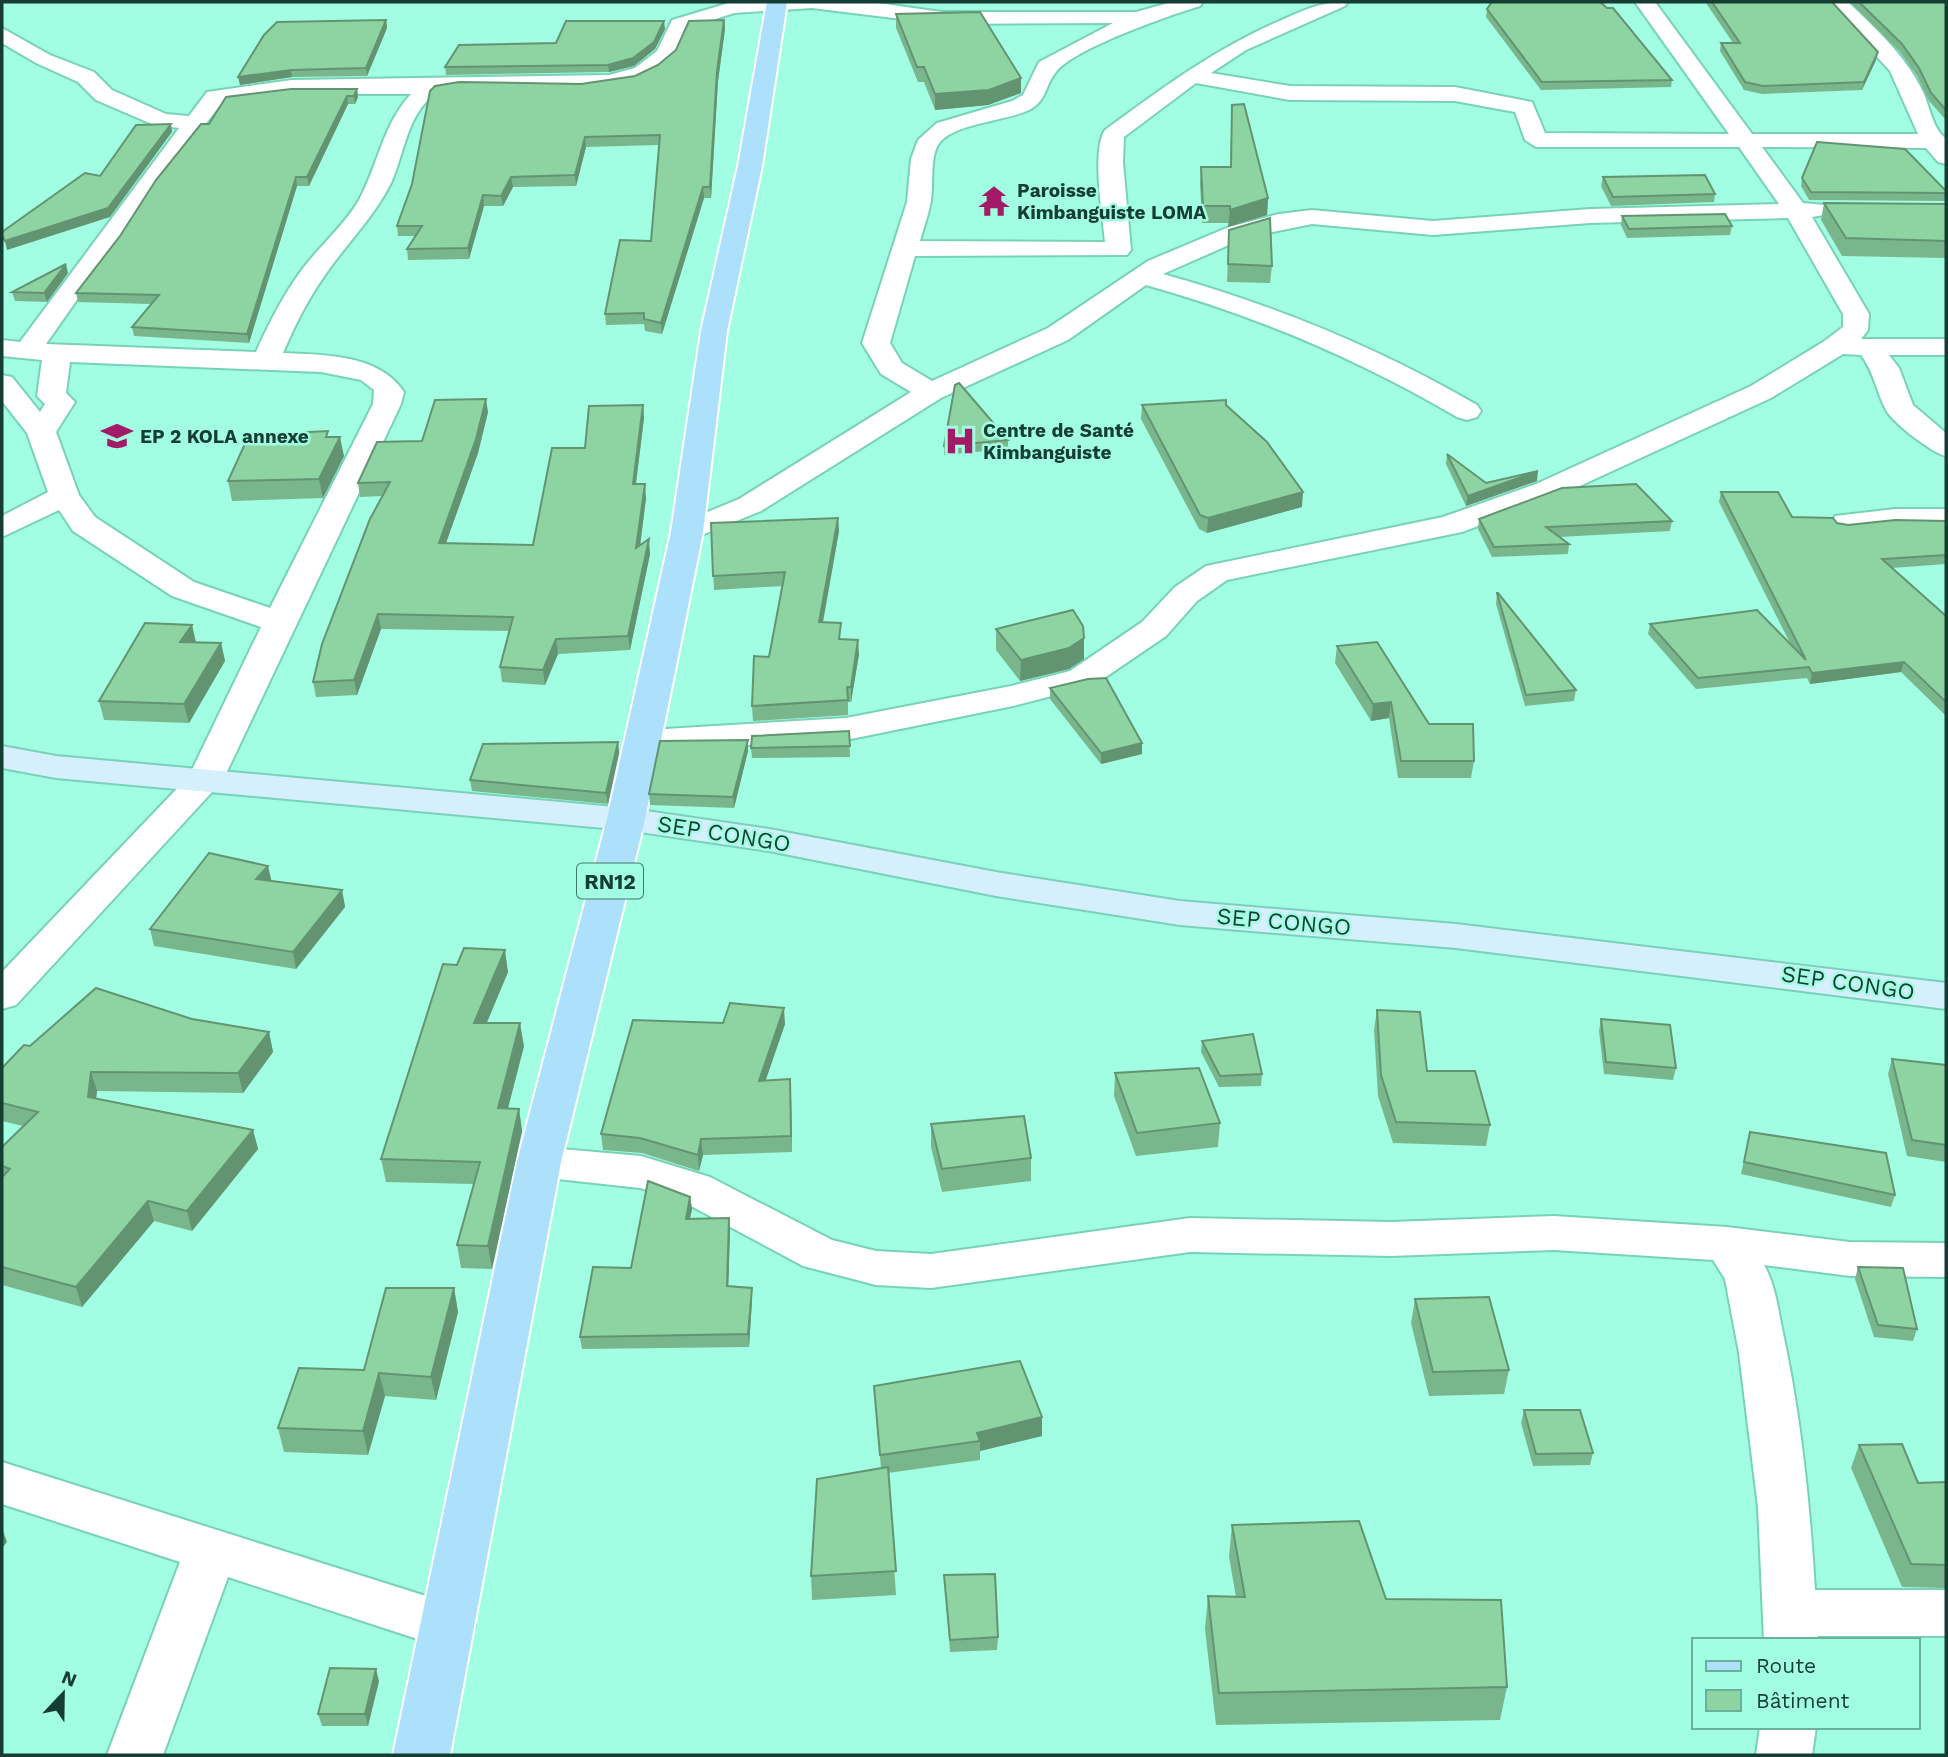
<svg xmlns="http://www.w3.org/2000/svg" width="1948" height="1757" viewBox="0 0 1948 1757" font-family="'Work Sans',sans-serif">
<rect width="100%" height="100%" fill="#a2fee2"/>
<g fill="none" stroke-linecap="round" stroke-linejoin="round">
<defs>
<g id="street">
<path d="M732,2H870L942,12H1136L1172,2H1203L1200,6C1170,15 1073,49 1056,72C1045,85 1047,101 1029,110C1006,121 956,123 940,142C929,156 934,183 931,200C929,213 924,227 920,241L1105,242C1103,217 1091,150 1105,130C1161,89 1213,50 1277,22C1302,11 1321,1 1348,2L1345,6L1246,50L1211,73L1290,86L1455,87L1532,102L1545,133L1729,134L1635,2H1655L1752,134H1918L1890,71L1827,2H1848C1875,28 1905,55 1922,90C1929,103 1933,131 1946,138V164L1938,162L1926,148L1762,147L1803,203L1824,205L1827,210L1824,215L1812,217L1869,314L1868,330L1861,339H1946V355H1889L1899,368L1913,405L1946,433V456C1932,453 1893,423 1886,410C1876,391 1874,372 1861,355L1843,354L1771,398L1558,496L1462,532L1227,580L1197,601L1166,636L1094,685L1013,706L846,740L645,750L632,747L627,739L632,731L846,718L1011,686L1070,671L1142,622L1175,587L1206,566L1443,517L1536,484L1751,386L1823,342L1843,327V314L1788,218L1590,223L1433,235L1312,224L1247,237L1163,274C1274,305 1377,347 1477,405L1481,411L1477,417L1467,420L1457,417C1358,359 1257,316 1146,285L1068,340L941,398L761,511L687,541L676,539L671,532L676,525L739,499L911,392L881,374L862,343L907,202L911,159L918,140L937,123L1012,101L1023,95L1039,62L1113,23L942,24L812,8L734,13L688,28C684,37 681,49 675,57C637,106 531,89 476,89C465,89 444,87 435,94C407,114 404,155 391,183C373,219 345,245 323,278C307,301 294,327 283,353C325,355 379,354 404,392L401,404L223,780L16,1005L2,1009V972L189,776L261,627L172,596L73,531L59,510L2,537V516L48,492L27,433L2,401V375L12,377L40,412L45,404L37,396L42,360L2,356V340L20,342L179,128L154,125L96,100L78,82L36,63L2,43V28L50,55L94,72L112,90L166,114L189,116L207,92L292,80L609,75L635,68L657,51L672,20ZM1196,83L1290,100L1455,101L1515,112L1525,140L1536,147H1739L1779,204L1590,209L1433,221L1312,210L1279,214L1229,227L1148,261L1048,328L932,381L902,363L890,343L915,256L1127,255L1131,250L1123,163L1124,137ZM292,94H411C383,124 378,165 359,200C345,224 321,245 304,267C284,293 269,323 256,352L46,344L156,187L222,103ZM70,362L321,372L361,380L374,390L373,404L270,608L194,582L95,517L79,495L56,432L75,402L66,393Z"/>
<polygon points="1895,509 1946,509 1946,527 1895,527 1846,532 1835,530 1831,523 1835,516"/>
<path d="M539,1147L641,1156L710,1177L832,1240L876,1251L931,1254L1190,1218L1391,1222L1554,1216L1727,1227L1850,1242L1946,1243V1277L1850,1276L1764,1265C1776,1286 1778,1310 1783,1333C1801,1417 1810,1504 1815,1590H1946V1636H1818V1640H1764L1758,1507L1739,1353L1725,1279L1713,1260L1554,1250L1391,1256L1190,1252L931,1288L876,1285L803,1266L678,1199L640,1188L539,1177L523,1173L517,1162L523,1151Z"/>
<polygon points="2,1462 448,1603 467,1610 475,1626 467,1642 448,1649 228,1577 163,1755 107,1755 180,1562 2,1504"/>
<polygon points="1760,1727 1816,1727 1812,1755 1756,1755"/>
</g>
<polygon id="secondary" points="2,746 56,756 626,808 769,829 996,872 1180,901 1456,924 1946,983 1946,1009 1456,948 1180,925 996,896 769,851 626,830 56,778 2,768"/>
<polygon id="primary" points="767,2 787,2 762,166 727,331 703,532 645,819 561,1162 450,1755 393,1755 517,1162 607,819 671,532 701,331 738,166"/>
</defs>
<use href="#street" stroke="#77d2b8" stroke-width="4"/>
<use href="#secondary" stroke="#77d2b8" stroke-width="4"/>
<use href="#primary" stroke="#fff" stroke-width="4"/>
<use href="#street" fill="#fff" fill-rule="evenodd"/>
<use href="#secondary" fill="#d5effd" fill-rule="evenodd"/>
<use href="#primary" fill="#ace0fb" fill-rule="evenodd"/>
</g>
<g fill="#7ab68c">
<polygon points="1706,2 1712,2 1878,52 1876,60 1862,90 1762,94 1744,90 1720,51 1721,43 1733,43 1706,3"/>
<polygon points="1850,2 1946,2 1946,120 1929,101 1917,76 1900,52"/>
<polygon points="1487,9 1672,80 1671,87 1541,90 1486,17"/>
<polygon points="896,14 1021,93 988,105 935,110 924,82 918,82 896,28"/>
<polygon points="386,20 387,28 367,76 292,77 240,85"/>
<polygon points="724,20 725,29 718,81 711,198 704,198 662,334 645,331 644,324 606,325 605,314 651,241 659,145 586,147 576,186 513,187 503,206 484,206 469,259 408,260 407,249 415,236 398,236 397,226 581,84 635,76 658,65"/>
<polygon points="665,29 655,49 634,66 609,72 446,75 445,67 556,43"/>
<polygon points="357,89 358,97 355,104 348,104 309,186 297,186 249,343 134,336 132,327 152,304 78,302 76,293 209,124"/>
<polygon points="1232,105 1268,198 1267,215 1228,227 1229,223 1202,223 1200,184 1201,167 1230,167"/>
<polygon points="1603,177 1715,194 1714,202 1611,206 1601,186"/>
<polygon points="1802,178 1946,191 1946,201 1809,200 1801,186"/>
<polygon points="1824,203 1946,204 1946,258 1842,256 1821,220"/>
<polygon points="1622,216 1732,226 1730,235 1627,238 1621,225"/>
<polygon points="1229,230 1272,266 1270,283 1227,282"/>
<polygon points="68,273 47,302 15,301 12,292"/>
<polygon points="643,405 644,418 636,484 646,498 640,546 650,554 630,650 558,654 545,685 502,682 500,667 509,631 381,629 357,695 316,697 313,682 383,496 360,497 358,483 488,412 478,453 446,543 533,545 585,448"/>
<polygon points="1142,405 1302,507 1207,533 1199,529 1141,419"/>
<polygon points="329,437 344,456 323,498 232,501 228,481"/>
<polygon points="1008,440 1008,449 944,455 944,446"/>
<polygon points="1447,454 1486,483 1537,481 1466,506 1446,464"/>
<polygon points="1721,492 1792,517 1848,525 1946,521 1946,564 1892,568 1946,616 1946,716 1901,672 1810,684 1807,678 1696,689 1648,634 1650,624 1790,643 1719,502"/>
<polygon points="838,518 839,531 823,623 859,654 851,702 848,702 848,715 753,721 752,706 769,657 783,586 714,590 711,523"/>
<polygon points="1479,519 1672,521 1670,531 1559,537 1569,544 1568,554 1492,557 1478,529"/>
<polygon points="1497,593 1576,690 1574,701 1525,706 1496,604"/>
<polygon points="192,625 196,642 221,643 225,661 189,723 104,720 99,701"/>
<polygon points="996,629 1084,659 1069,669 1020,681 996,650"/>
<polygon points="1337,646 1474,761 1471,778 1398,778 1389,718 1371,721 1335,663"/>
<polygon points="1050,688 1142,754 1101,764 1050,699"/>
<polygon points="849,731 850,757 752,758 751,748"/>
<polygon points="748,740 748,751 734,808 650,805 649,794"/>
<polygon points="618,742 619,753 608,804 472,791 470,780"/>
<polygon points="342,890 345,907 296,969 154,946 150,929"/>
<polygon points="508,972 487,1023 524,1046 508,1108 519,1109 522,1131 492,1269 461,1268 457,1245 474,1184 386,1182 381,1159"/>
<polygon points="1377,1010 1427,1071 1490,1125 1486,1146 1393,1143 1378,1096 1374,1030"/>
<polygon points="1601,1019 1676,1068 1673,1080 1604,1074 1599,1031"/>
<polygon points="723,1023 785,1024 765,1081 791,1095 792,1152 703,1155 699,1171 642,1153 603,1150 601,1134"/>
<polygon points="269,1032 273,1052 243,1093 97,1091 96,1098 253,1130 258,1149 192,1231 154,1221 82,1307 2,1285 2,1147 23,1126 2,1121 2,1068 30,1046"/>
<polygon points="1202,1041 1262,1074 1261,1086 1219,1087 1201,1052"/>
<polygon points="1892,1059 1946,1065 1946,1162 1907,1156 1888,1074"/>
<polygon points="1115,1073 1220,1123 1218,1147 1136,1156 1114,1096"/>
<polygon points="931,1124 1031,1158 1031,1181 942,1192 931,1147"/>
<polygon points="1750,1132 1895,1195 1891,1207 1741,1174"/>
<polygon points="690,1197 692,1209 690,1219 730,1230 728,1287 752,1288 752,1300 749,1347 582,1349 580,1337 631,1268"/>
<polygon points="1858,1267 1917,1329 1913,1341 1874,1337 1855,1279"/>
<polygon points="454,1288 458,1312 436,1400 385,1396 368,1455 284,1452 278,1428 364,1370"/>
<polygon points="1415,1299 1509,1370 1504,1394 1429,1396 1411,1323"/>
<polygon points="874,1386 1042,1417 1042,1436 980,1451 980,1460 888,1473 896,1595 812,1600 811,1576 881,1468"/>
<polygon points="1524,1410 1593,1453 1590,1465 1533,1466 1521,1423"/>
<polygon points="1859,1445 1918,1483 1946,1482 1946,1588 1902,1587 1851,1468"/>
<polygon points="1232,1525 1386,1599 1507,1687 1500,1720 1216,1725 1205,1629 1208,1596 1236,1597 1229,1557"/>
<polygon points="944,1575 998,1637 997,1650 950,1652"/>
<polygon points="379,1681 368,1726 322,1726 318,1714"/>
</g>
<g fill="#639472">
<polygon points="386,20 387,28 367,76 366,68"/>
<polygon points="724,20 725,29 718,81 711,198 710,187 717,71"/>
<polygon points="664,21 665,29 655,49 634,66 609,72 608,65"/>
<polygon points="1878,52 1876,60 1862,90 1864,82"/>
<polygon points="291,70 292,77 240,85 238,77"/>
<polygon points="1021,78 1021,93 988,105 935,110 935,94"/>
<polygon points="357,89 358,97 355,104 354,96"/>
<polygon points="347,96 348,104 309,186 307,177"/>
<polygon points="171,124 172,132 110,217 7,250 5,241 108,208"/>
<polygon points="585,137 586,147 576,186 575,175"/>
<polygon points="296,177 297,186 249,343 247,334"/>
<polygon points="511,177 513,187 503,206 501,196"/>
<polygon points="703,187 704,198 662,334 661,323"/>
<polygon points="483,195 484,206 469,259 468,248"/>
<polygon points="1268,198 1267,215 1228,227 1230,210"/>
<polygon points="66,264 68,273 47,302 44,293"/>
<polygon points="486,399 488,412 478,453 441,557 439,543"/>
<polygon points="643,405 644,418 634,498 633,484"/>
<polygon points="340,437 344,456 323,498 319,479"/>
<polygon points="1538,471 1537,481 1466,506 1468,496"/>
<polygon points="645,484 646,498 638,562 636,548"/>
<polygon points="1303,492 1302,507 1207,533 1208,518"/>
<polygon points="838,518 839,531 820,637 819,622"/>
<polygon points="649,539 650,554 630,650 628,636"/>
<polygon points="378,614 381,629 357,695 354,680"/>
<polygon points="192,625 196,643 180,642"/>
<polygon points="1084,638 1084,659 1069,669 1020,681 1021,660"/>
<polygon points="556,639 558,654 545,685 543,670"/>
<polygon points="858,640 859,654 851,702 851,687"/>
<polygon points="221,643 225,661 189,723 184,704"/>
<polygon points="1904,662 1901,672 1810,684 1812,673"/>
<polygon points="1391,702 1389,718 1371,721 1373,704"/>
<polygon points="748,740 748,751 734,808 733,797"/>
<polygon points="618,742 619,753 608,804 606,793"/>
<polygon points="1142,743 1142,754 1101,764 1101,753"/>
<polygon points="268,866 272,883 256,879"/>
<polygon points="342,890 345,907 296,969 293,952"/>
<polygon points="505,950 508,972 477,1045 474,1023"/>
<polygon points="784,1008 785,1024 760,1097 759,1081"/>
<polygon points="520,1023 524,1046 502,1131 498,1108"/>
<polygon points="269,1032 273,1052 243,1093 238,1073"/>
<polygon points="91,1072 97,1091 94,1116 88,1097"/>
<polygon points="790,1079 791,1095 792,1152 791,1136"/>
<polygon points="519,1109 522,1131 492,1269 488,1246"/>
<polygon points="253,1130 258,1149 192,1231 187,1211"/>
<polygon points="701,1139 703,1155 699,1171 698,1155"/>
<polygon points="690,1197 692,1209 687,1231 686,1219"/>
<polygon points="148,1201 154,1221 82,1307 76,1287"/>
<polygon points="729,1218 730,1230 728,1298 727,1286"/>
<polygon points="454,1288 458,1312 436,1400 431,1377"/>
<polygon points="752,1288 752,1300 749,1347 748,1334"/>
<polygon points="379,1373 385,1396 368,1455 363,1431"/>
<polygon points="1042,1417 1042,1436 980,1451 980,1441 977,1433"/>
<polygon points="2,1528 7,1542 2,1548"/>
<polygon points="376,1669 379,1681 368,1726 365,1714"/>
</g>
<g fill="#8ed4a3" stroke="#639472" stroke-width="2">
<polygon points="1492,2 1600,2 1607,8 1613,8 1672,80 1542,82 1487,9"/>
<polygon points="1712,2 1832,2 1878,52 1864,82 1763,86 1745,82 1721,43 1740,43"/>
<polygon points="1859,2 1946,2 1946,110 1931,93 1919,68 1902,44"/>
<polygon points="980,12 1021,78 989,90 935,94 924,67 917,67 896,14"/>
<polygon points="386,20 366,68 291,70 238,77 264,35 277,22"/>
<polygon points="724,20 717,71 710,187 703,187 661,323 644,319 644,313 605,314 620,240 651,241 660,135 585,137 575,175 511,177 501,196 483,195 468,248 407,249 422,226 397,226 412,184 430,91 435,86 459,82 581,84 635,76 658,65 676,50 689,21"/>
<polygon points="566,21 664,21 654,42 633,58 608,65 445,67 459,45 556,43"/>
<polygon points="291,89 357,89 354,96 347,96 307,177 296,177 247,334 132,327 159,295 76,293 120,236 156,180 201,124 209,124 226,97"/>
<polygon points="1244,104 1268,198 1230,210 1230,206 1203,206 1201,167 1231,167 1232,105"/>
<polygon points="171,124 108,208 5,241 2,235 2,232 85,173 100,176 136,125"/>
<polygon points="1817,142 1905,149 1946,191 1946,193 1811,192 1802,178"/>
<polygon points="1705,175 1715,194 1613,197 1603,177"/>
<polygon points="1824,203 1946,204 1946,241 1846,238"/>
<polygon points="1725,214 1732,226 1629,229 1622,216"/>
<polygon points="1270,218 1272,266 1228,264 1229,230"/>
<polygon points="66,264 44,293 12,292"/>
<polygon points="959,383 1008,440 944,446 955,385"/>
<polygon points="486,399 476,439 439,543 533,545 552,448 585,448 589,406 643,405 633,484 645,484 636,548 649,539 628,636 556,639 543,670 500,667 513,617 378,614 354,680 313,682 322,644 370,519 390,482 358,483 377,442 422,441 435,400"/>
<polygon points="1226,400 1226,405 1267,442 1303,492 1208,518 1200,515 1142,405"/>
<polygon points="328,431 326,437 340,437 319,479 228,481 249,435"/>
<polygon points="1447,454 1486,483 1538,471 1468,496"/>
<polygon points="1636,484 1672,521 1546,527 1569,544 1494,547 1479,519 1562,488"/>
<polygon points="1721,492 1778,492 1792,517 1833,518 1837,523 1848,525 1895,520 1946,521 1946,555 1882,559 1946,616 1946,702 1904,662 1812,673 1809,667 1698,678 1650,624 1757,610 1806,660"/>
<polygon points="838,518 819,622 841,623 839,639 858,640 851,687 847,687 848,700 752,706 754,656 769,657 785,572 713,576 711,523"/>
<polygon points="1497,593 1498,593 1576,690 1526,695"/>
<polygon points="1073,610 1083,626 1084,638 1069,648 1021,660 996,629"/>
<polygon points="145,623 192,625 180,642 221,643 184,704 99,701"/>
<polygon points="1377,642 1429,724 1473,724 1474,761 1401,761 1391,702 1373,704 1337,646"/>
<polygon points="1106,678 1142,743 1101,753 1050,688 1088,679"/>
<polygon points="849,731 850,746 751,748 752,736"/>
<polygon points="748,740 733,797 649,794 660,741"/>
<polygon points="618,742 606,793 470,780 483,744"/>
<polygon points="209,853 268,866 256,879 342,890 293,952 150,929"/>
<polygon points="464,948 505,950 474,1023 520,1023 498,1108 519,1109 488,1246 457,1245 480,1162 381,1159 443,964 457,965"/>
<polygon points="96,988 192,1019 269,1032 238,1073 91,1072 88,1097 253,1130 187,1211 148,1201 76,1287 2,1267 2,1177 10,1169 2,1166 2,1147 38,1112 2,1103 2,1068 24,1045 30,1046"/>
<polygon points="730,1003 784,1008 759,1081 790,1079 791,1136 701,1139 698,1155 640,1138 601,1134 633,1020 723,1023"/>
<polygon points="1377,1010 1420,1012 1427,1071 1475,1071 1490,1125 1396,1122 1381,1075"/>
<polygon points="1601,1019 1670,1025 1676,1068 1606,1062"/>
<polygon points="1253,1034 1262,1074 1220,1076 1202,1041"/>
<polygon points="1892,1059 1946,1065 1946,1145 1912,1140"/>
<polygon points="1199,1068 1220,1123 1137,1133 1115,1073"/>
<polygon points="1024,1116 1031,1158 942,1169 931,1124"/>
<polygon points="1750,1132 1886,1153 1895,1195 1744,1162"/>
<polygon points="648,1181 690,1197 686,1219 729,1218 727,1286 752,1288 748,1334 580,1337 593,1267 631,1268"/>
<polygon points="1858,1267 1903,1268 1917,1329 1878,1325"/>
<polygon points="386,1288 454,1288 431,1377 379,1373 363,1431 278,1428 299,1368 364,1370"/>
<polygon points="1489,1297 1509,1370 1433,1372 1415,1299"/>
<polygon points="1020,1361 1042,1417 977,1433 980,1441 880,1455 874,1386"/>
<polygon points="1524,1410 1580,1410 1593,1453 1536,1454"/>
<polygon points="1902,1444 1918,1483 1946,1482 1946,1565 1911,1564 1859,1445"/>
<polygon points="888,1467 896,1571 811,1576 817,1479"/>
<polygon points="1359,1521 1386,1599 1501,1600 1507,1687 1219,1693 1208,1596 1245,1597 1232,1525"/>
<polygon points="995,1574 998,1637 950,1640 944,1575"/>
<polygon points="330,1668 376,1669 365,1714 318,1714"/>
</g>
<defs>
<symbol id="temple-bare" viewBox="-9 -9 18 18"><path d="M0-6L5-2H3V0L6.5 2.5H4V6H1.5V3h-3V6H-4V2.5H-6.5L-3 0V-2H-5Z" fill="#a31b66" stroke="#a2fee2" stroke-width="2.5" paint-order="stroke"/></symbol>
<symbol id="school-bare" viewBox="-9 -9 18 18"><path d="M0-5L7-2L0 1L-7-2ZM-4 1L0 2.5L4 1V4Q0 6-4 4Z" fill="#a31b66" stroke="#a2fee2" stroke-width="2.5" paint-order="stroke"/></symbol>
<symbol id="hospital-bare" viewBox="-9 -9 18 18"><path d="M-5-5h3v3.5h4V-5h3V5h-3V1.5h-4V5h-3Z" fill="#a31b66" stroke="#a2fee2" stroke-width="2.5" paint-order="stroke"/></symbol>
</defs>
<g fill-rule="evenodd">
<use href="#temple-bare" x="972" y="179" width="44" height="44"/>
<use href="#school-bare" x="95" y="414" width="44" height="44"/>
<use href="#hospital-bare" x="938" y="419" width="44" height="44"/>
</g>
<g text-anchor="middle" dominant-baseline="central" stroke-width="5" stroke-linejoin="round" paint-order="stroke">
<g font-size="19" font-weight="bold" fill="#163d33" stroke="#a2fee2" text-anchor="start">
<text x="1017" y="190">Paroisse<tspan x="1017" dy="22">Kimbanguiste LOMA</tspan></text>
<text x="983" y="430">Centre de Santé<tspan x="983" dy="22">Kimbanguiste</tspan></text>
<text x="140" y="436">EP 2 KOLA annexe</text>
</g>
<rect fill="#a2fee2" stroke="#407768" stroke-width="2" x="577" y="863.5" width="66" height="35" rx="5"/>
<g font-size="21" font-weight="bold" fill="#163d33">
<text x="610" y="881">RN12</text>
</g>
<g font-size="23" fill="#163d33" stroke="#a2fee2">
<text transform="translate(724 834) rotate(9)">SEP CONGO</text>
<text transform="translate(1284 922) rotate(5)">SEP CONGO</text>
<text transform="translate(1848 983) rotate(8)">SEP CONGO</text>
</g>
</g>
<rect width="1948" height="1757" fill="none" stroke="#163d33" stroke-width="7"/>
<rect x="1692" y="1638" width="228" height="91" fill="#a2fee2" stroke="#6ab19c" stroke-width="2"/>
<rect x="1706" y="1661" width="35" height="10" fill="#ace0fb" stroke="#6ab19c" stroke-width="2"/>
<text x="1756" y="1673" font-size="21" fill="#163d33">Route</text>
<rect x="1706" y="1690" width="35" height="21" fill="#8ed4a3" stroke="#6ab19c" stroke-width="2"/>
<text x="1756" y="1708" font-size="21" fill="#163d33">Bâtiment</text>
<g transform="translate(63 1694) rotate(22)" stroke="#a2fee2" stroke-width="5" paint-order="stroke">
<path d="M0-5L12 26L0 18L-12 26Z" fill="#163d33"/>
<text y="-10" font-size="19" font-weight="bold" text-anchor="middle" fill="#163d33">N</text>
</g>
</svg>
